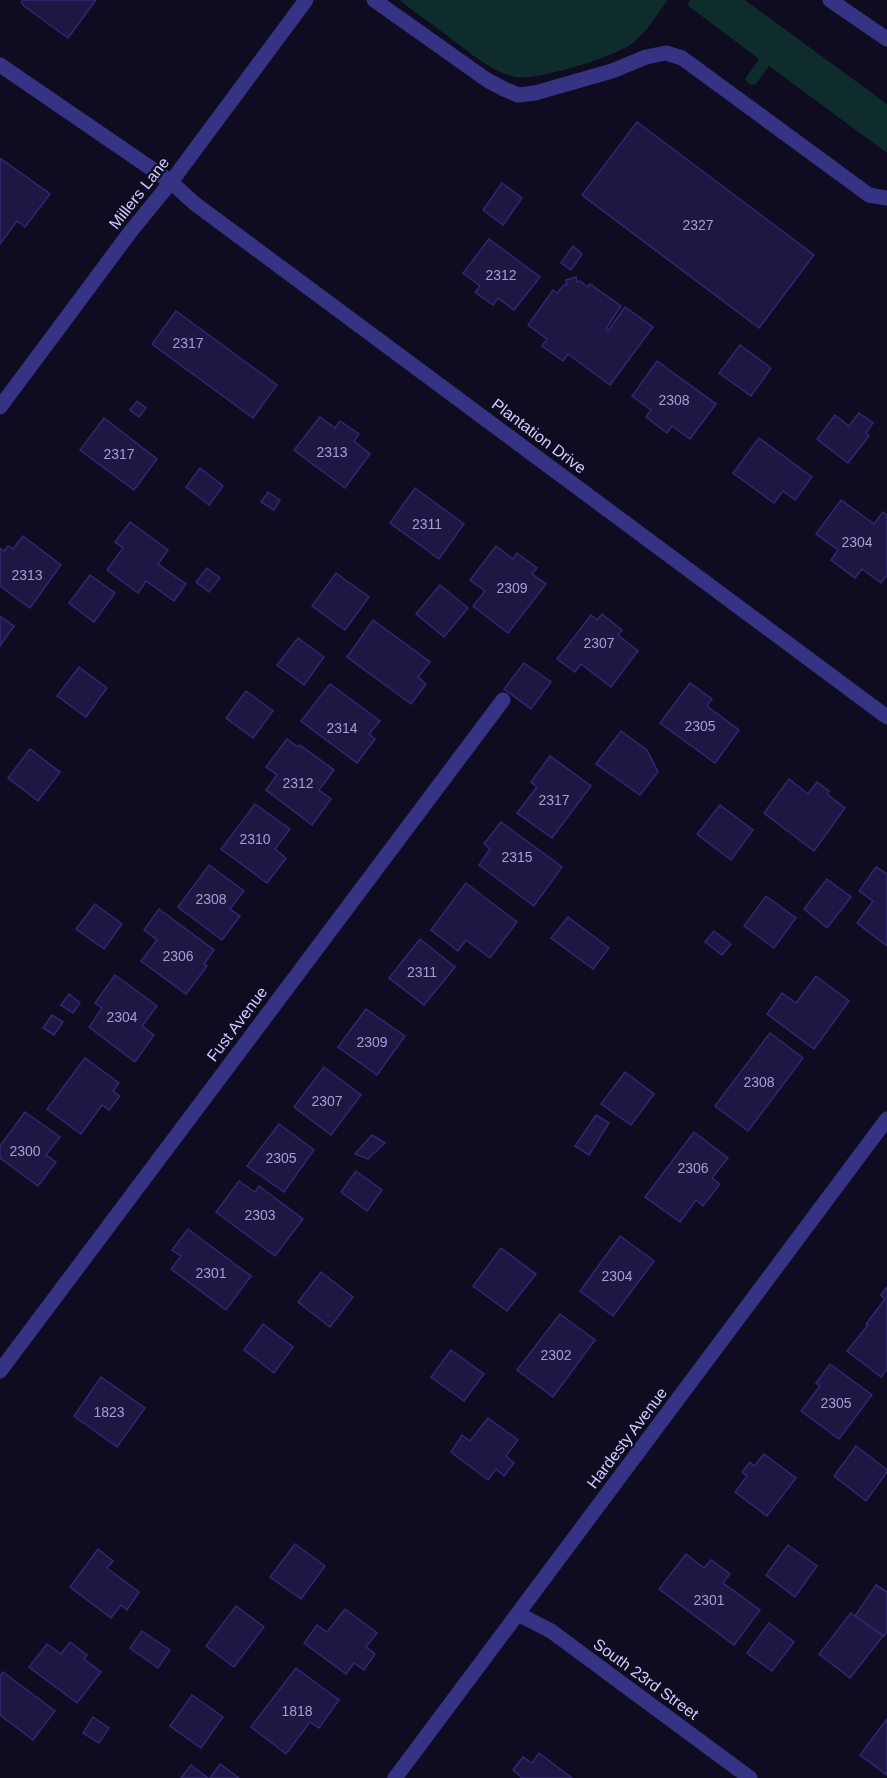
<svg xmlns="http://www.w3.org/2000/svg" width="887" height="1778" viewBox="0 0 887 1778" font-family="Arial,sans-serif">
<rect width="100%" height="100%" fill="#0f0b21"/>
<g fill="#0e2c2b">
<path d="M400,0H668C657,14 647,32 633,43C615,57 536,81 515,77C488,71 459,44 437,28C425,19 411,10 400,0Z"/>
<polygon points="690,0 745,0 887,104 887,153 769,66 755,85 749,84 745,79 759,59 687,5"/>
</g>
<g fill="#1f1644" stroke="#352672" stroke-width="1.5">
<polygon points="23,0 96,0 68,38 24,6 21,2"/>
<polygon points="637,122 814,255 759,328 582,195"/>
<polygon points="0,158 50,194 25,227 17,221 0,244"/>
<polygon points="502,183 522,198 503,225 483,210"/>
<polygon points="489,239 540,277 514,310 498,298 493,305 475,292 480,286 463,273"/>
<polygon points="573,246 582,254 571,270 561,263"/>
<polygon points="576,277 577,282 580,281 588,287 590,284 621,306 606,329 608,331 625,307 653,327 610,385 568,354 563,361 542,346 547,339 528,325 553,290 557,293 564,285 567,284 566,280"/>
<polygon points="176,311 277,385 253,418 152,344"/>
<polygon points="740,345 771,368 751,396 719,373"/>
<polygon points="657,361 716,404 690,439 672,426 667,433 646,417 651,410 632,396"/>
<polygon points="137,401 146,408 139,417 130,410"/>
<polygon points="859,413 873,423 866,433 869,436 848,463 817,439 835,415 849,426"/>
<polygon points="320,417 335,428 340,421 359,434 354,441 370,454 345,488 294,450"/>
<polygon points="104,418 157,459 134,490 80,450"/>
<polygon points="759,438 812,477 795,500 783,491 774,503 733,473"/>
<polygon points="200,468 223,486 209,505 186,487"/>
<polygon points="415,488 464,524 439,559 390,523"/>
<polygon points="268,492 280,500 274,510 261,502"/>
<polygon points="841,500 874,524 883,512 887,515 887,575 881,583 862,569 855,578 831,560 838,550 816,534"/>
<polygon points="130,522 168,550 158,564 186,584 174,601 146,581 138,593 107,570 123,548 115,542"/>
<polygon points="23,536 61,565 30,608 0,586 0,548 4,551 8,546 13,549"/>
<polygon points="496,546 513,559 517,553 537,568 532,574 546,584 508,633 473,606 485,591 470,580"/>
<polygon points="207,568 220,578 209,592 196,582"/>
<polygon points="336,573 369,597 345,630 312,606"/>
<polygon points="90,575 115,593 94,622 69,603"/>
<polygon points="440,585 468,608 444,637 416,614"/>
<polygon points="602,614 622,630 618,635 638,651 611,687 581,664 575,672 557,659 591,615 597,620"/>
<polygon points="0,616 14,626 0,646"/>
<polygon points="373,620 430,662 418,677 426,684 411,704 347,657"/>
<polygon points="298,638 324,657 304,685 277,665"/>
<polygon points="524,663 551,682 531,709 504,689"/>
<polygon points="79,667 107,688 86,717 57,696"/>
<polygon points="690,683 712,699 707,706 739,730 715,763 660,723"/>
<polygon points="330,684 380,721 369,734 375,739 357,763 301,721"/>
<polygon points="246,691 273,711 253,738 226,718"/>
<polygon points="621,731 647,750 658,772 640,795 596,764"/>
<polygon points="287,739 298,747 300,745 334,770 319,790 331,799 312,825 266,790 277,775 266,767"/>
<polygon points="30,749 60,772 38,801 8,778"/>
<polygon points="550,756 591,786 552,838 517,813 537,787 531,782"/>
<polygon points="789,779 808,794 817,782 829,791 827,794 845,808 814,851 764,813"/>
<polygon points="255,804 290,829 275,849 286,858 267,883 221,849"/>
<polygon points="720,805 753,830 731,860 697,834"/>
<polygon points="501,822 562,867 534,906 479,865 490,849 484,844"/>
<polygon points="209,865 244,891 230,909 240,916 222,940 178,907"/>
<polygon points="876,867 887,874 887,946 857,923 873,901 859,891"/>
<polygon points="827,879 851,897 827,928 804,909"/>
<polygon points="466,883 517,922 490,958 466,940 458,951 431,930"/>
<polygon points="766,896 796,918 774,948 744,926"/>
<polygon points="95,904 122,924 104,949 76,929"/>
<polygon points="159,909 214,950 204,964 207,966 186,994 141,961 157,940 144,930"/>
<polygon points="568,917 609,948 593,969 551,938"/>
<polygon points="714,931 731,944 722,955 705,942"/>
<polygon points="420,939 455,967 424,1005 389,978"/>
<polygon points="115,975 157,1006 142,1026 154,1035 135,1062 89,1027 102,1008 95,1003"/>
<polygon points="816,976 849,1001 814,1049 767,1014 782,993 796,1003"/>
<polygon points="69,994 80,1003 73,1013 61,1005"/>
<polygon points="366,1009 405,1036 377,1075 338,1047"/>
<polygon points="52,1015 63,1022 54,1035 43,1028"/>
<polygon points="770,1033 803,1058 748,1131 715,1106"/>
<polygon points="85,1058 119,1083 113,1091 120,1096 109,1110 102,1105 81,1134 47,1109"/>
<polygon points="324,1067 361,1095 331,1135 294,1107"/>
<polygon points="625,1072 654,1094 631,1125 601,1104"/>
<polygon points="25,1112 60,1137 46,1155 56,1162 38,1186 0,1158 0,1146"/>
<polygon points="596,1115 609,1123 589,1155 575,1146"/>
<polygon points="279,1124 314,1150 284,1192 247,1166"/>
<polygon points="694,1132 728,1158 712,1178 720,1184 703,1206 696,1200 680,1222 645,1197"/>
<polygon points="372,1135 385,1143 368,1159 355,1154"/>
<polygon points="356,1171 382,1190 367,1211 341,1192"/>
<polygon points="239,1181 255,1192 259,1186 303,1219 275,1256 216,1212"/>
<polygon points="188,1229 251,1276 226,1310 171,1269 181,1256 172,1250"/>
<polygon points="620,1236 654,1261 613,1316 580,1291"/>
<polygon points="501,1248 536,1274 507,1311 473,1286"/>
<polygon points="321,1272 353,1297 330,1327 298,1302"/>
<polygon points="887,1287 887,1369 881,1377 847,1351 868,1325 866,1324 885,1299 881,1295"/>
<polygon points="560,1314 595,1340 553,1397 517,1370"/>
<polygon points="263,1324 293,1347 274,1373 244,1350"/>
<polygon points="451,1350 484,1374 464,1401 431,1377"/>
<polygon points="830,1364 872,1395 839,1439 801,1411 820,1386 816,1383"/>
<polygon points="101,1377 145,1408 117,1447 74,1416"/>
<polygon points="488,1418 518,1440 506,1456 514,1463 504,1476 496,1469 488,1480 451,1452 462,1435 470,1441"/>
<polygon points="856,1446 887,1470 887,1472 866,1501 834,1476"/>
<polygon points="764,1454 796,1478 767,1516 735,1492 747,1476 742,1472 750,1462 754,1466"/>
<polygon points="295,1544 325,1566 301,1599 270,1577"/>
<polygon points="788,1545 817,1566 795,1597 766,1575"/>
<polygon points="98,1549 113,1561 107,1568 139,1592 127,1610 121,1605 111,1618 70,1587"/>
<polygon points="686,1554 704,1568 711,1560 730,1574 723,1583 760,1610 734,1645 659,1589"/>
<polygon points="876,1585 887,1592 887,1631 884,1636 855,1616"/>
<polygon points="236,1606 264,1627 234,1667 206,1646"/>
<polygon points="345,1609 377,1633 366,1647 375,1654 364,1670 354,1663 346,1674 304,1643 317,1625 327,1632"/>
<polygon points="851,1613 883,1636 850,1678 819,1654"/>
<polygon points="769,1623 794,1642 772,1671 747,1653"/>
<polygon points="142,1631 170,1650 158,1668 130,1648"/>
<polygon points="70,1642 87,1655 84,1659 101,1672 77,1703 29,1667 47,1644 61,1654"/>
<polygon points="296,1668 339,1700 319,1728 310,1722 286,1754 251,1727"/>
<polygon points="3,1672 55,1711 33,1740 0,1715 0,1676"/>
<polygon points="192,1695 223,1717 201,1748 170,1726"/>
<polygon points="93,1717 109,1728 99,1743 83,1733"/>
<polygon points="887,1719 887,1775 860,1755"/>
<polygon points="539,1753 572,1778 522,1778 513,1770 523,1757 532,1763"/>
<polygon points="220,1764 239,1778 210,1778"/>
<polygon points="191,1765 208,1778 181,1778"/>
</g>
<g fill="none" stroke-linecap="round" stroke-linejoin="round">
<g stroke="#363384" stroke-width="15">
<polyline points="374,0 487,80 504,89 518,95 535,93 612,71 646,57 666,53 682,58 869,195 887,198"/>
<polyline points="830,0 887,39"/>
<polyline points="0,65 171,182 194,203 887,717"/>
<polyline points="0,407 131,231 171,182 306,0"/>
<polyline points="0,1371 503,700"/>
<polyline points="518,1614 551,1631 750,1778"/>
<polyline points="395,1778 887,1119"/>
</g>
</g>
<g text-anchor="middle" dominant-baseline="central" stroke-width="4.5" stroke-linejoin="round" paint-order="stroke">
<g font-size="14" fill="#a59ed0">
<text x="698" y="225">2327</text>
<text x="501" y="275">2312</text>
<text x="188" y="343">2317</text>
<text x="674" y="400">2308</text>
<text x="332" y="452">2313</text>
<text x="119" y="454">2317</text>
<text x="427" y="524">2311</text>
<text x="857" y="542">2304</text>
<text x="27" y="575">2313</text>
<text x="512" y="588">2309</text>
<text x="599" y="643">2307</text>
<text x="700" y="726">2305</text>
<text x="342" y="728">2314</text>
<text x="298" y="783">2312</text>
<text x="554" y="800">2317</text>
<text x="255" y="839">2310</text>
<text x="517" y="857">2315</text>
<text x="211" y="899">2308</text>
<text x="178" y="956">2306</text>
<text x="422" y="972">2311</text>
<text x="122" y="1017">2304</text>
<text x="372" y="1042">2309</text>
<text x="759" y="1082">2308</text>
<text x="327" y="1101">2307</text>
<text x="25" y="1151">2300</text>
<text x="281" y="1158">2305</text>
<text x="693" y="1168">2306</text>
<text x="260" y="1215">2303</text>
<text x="211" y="1273">2301</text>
<text x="617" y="1276">2304</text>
<text x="556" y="1355">2302</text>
<text x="836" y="1403">2305</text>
<text x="109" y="1412">1823</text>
<text x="709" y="1600">2301</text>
<text x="297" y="1711">1818</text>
</g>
<g font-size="16" fill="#d2ccff" stroke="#0f0b21">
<text transform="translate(139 193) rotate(-52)">Millers Lane</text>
<text transform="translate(539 436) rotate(37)">Plantation Drive</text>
<text transform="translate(237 1024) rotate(-53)">Fust Avenue</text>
<text transform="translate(627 1438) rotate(-53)">Hardesty Avenue</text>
<text transform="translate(646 1679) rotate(36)">South 23rd Street</text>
</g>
</g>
</svg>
